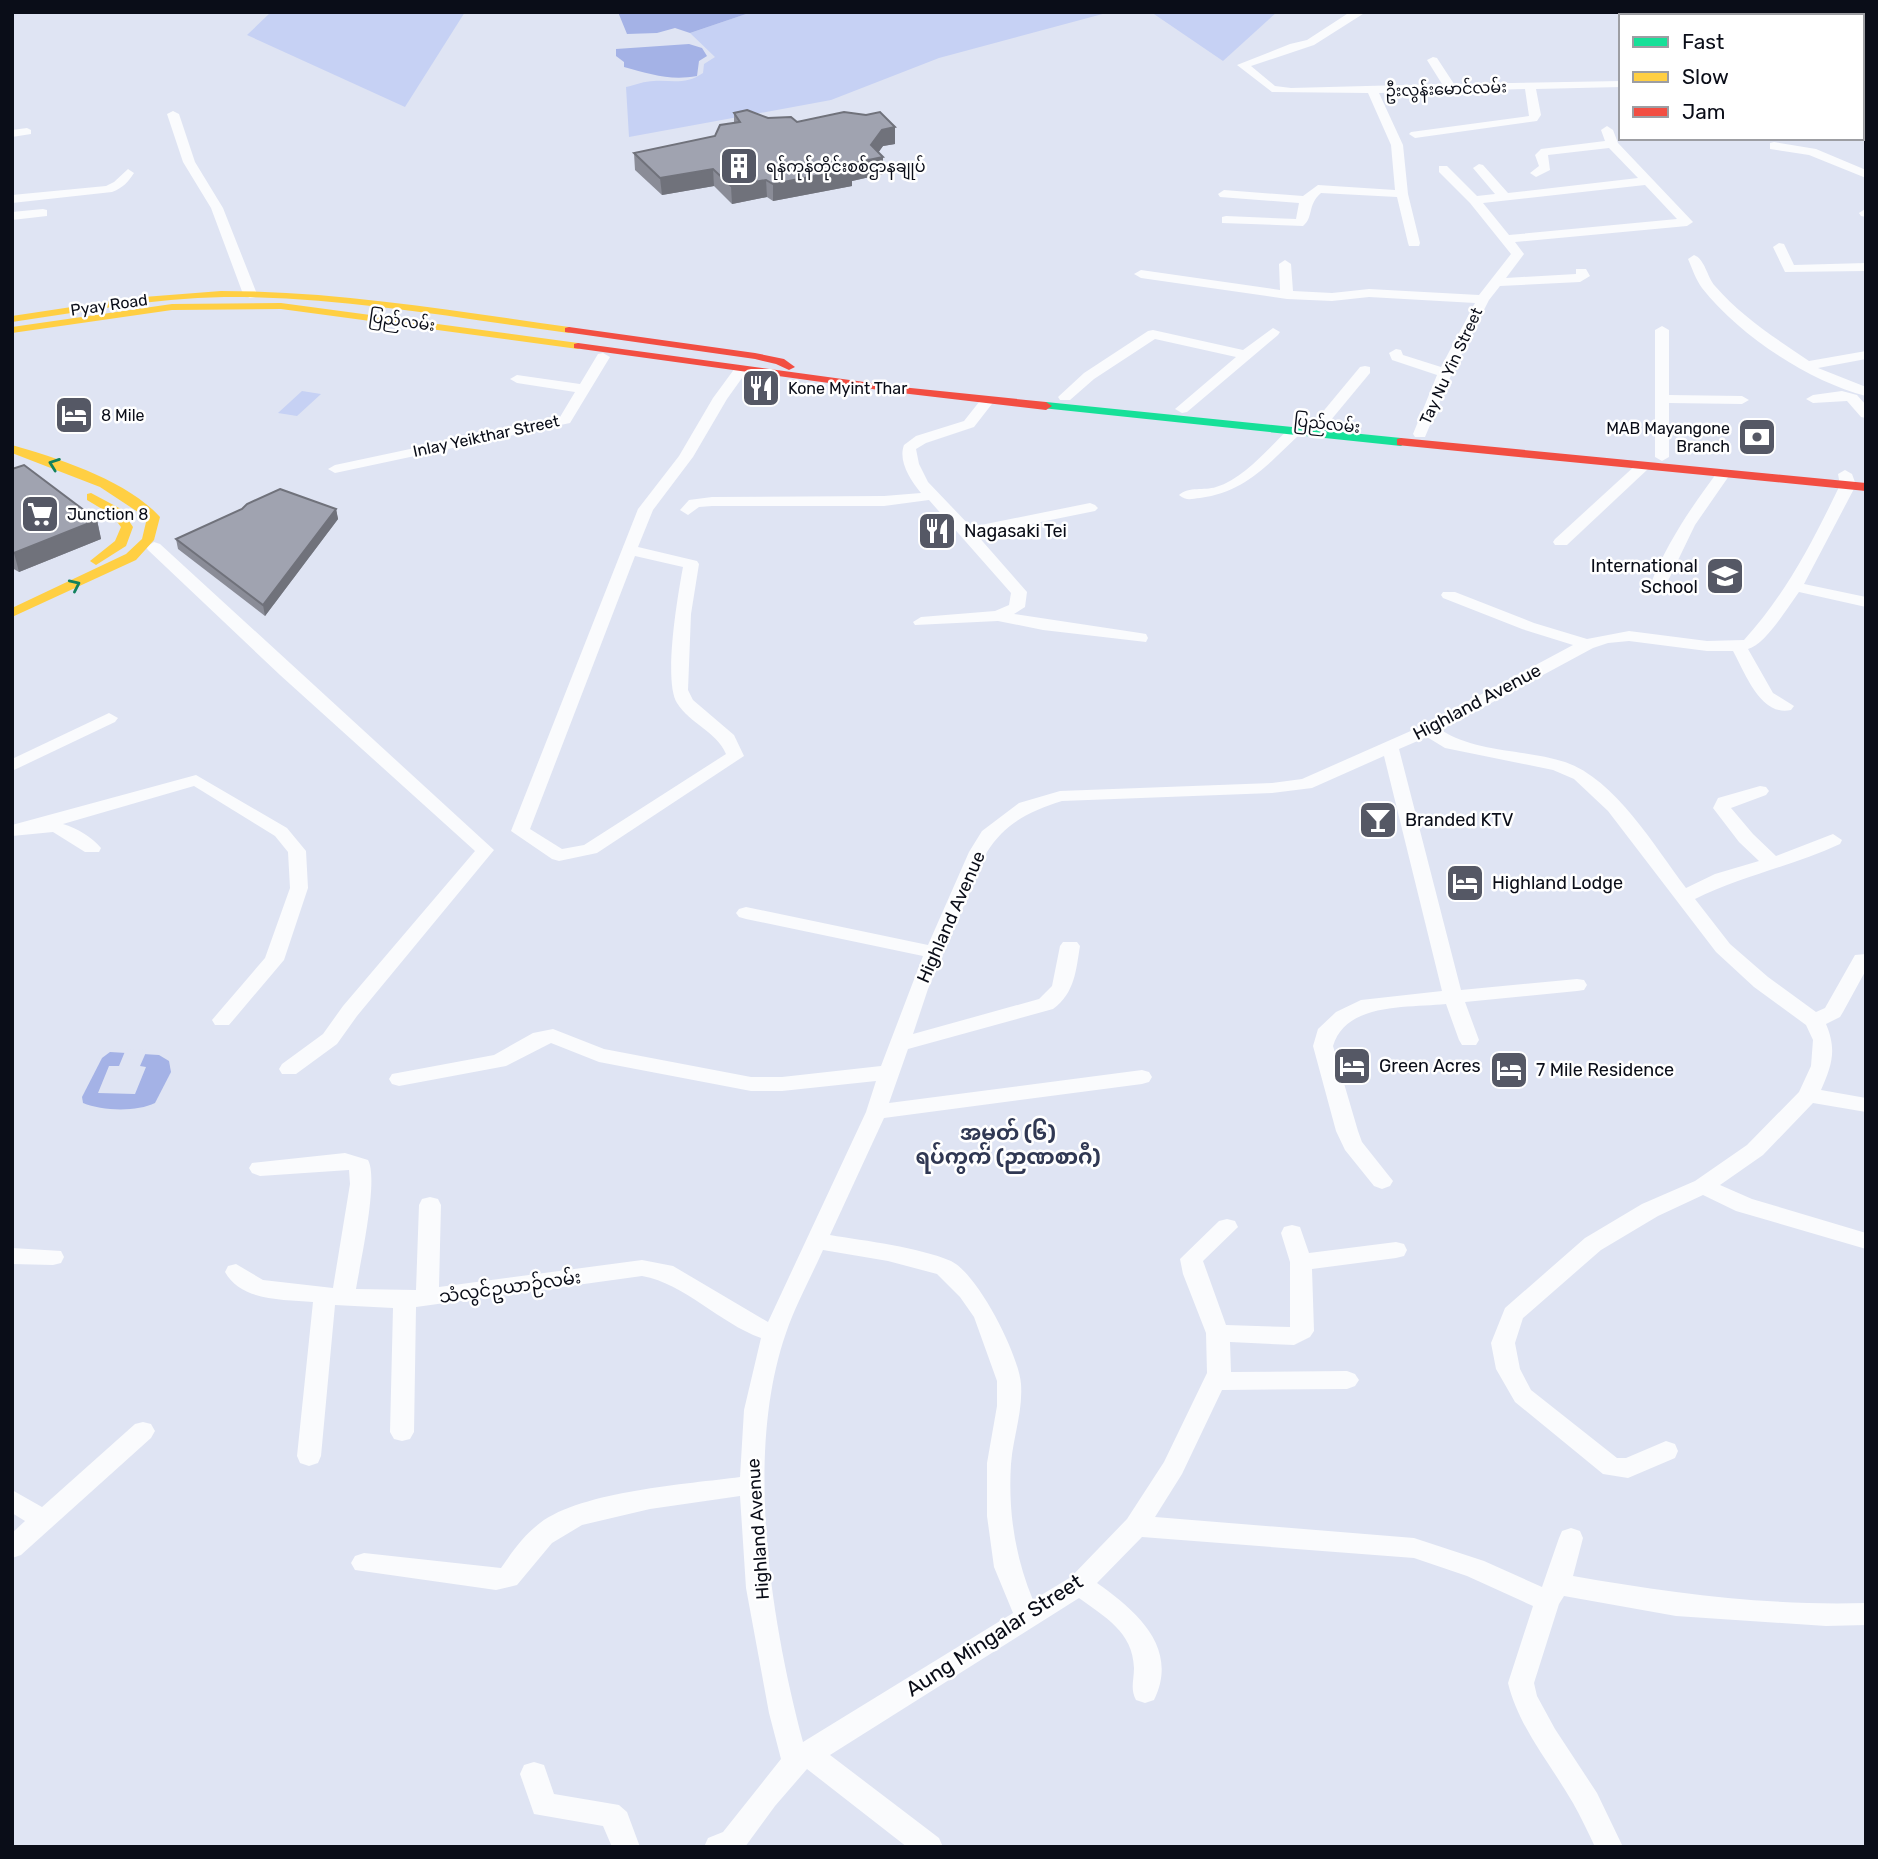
<svg xmlns="http://www.w3.org/2000/svg" width="1878" height="1859" viewBox="0 0 1878 1859" font-family="Rubik,'Noto Sans Myanmar',sans-serif">
<rect width="100%" height="100%" fill="#dfe4f3"/>
<g fill="#c6d1f4">
<polygon points="271,12 465,12 405,107 247,35"/>
<path d="M752,12H1110L939,58L831,100L629,137L626,87C635,85 645,81 654,81C672,80 686,85 703,73L704,64L715,57L690,33Z"/>
<polygon points="1151,12 1277,12 1223,61"/>
<polygon points="302,391 321,394 297,416 278,413"/>
</g>
<g fill="#a4b2e6">
<polygon points="618,12 752,12 690,33 675,28 657,33 627,34"/>
<path d="M689,44L702,48L707,56L699,61L697,76C670,81 650,74 624,67V62L616,56V49Z"/>
<path d="M110,1052L159,1055L169,1061L171,1072L155,1103C137,1112 102,1111 83,1103L82,1097L102,1058Z"/>
</g>
<polygon fill="#dfe4f3" points="126,1049 147,1050 140,1066 146,1067 135,1094 98,1093 109,1066 119,1066"/>
<g fill="none" stroke-linecap="round" stroke-linejoin="round">
<g fill="#fafbfd" fill-rule="evenodd">
<path d="M1350,12H1366L1314,45L1251,66L1275,86L1291,88L1442,84L1427,60L1433,57L1437,58L1454,84L1621,81V87L1536,89L1541,115L1537,121L1415,138L1409,134L1411,132L1529,116L1525,89L1379,93L1403,145L1408,194L1420,243L1419,246H1409L1408,243L1397,197L1321,193C1307,205 1314,217 1303,226L1222,223V217L1226,216L1296,219L1299,203L1220,197L1218,194L1224,190L1303,196L1318,185L1395,190L1391,145L1368,93L1272,92L1237,65L1290,44L1307,40Z"/>
<rect x="1862" y="71" width="4" height="6"/>
<polygon points="173,111 179,114 195,162 223,208 257,294 255,297 250,298 243,294 211,208 183,162 167,114"/>
<path d="M1607,126L1613,130L1618,143L1693,222L1687,226L1515,242L1524,254L1506,278L1576,274V269H1586L1590,276L1580,282L1500,286L1489,300L1452,373L1425,437H1415L1413,434L1437,375L1392,360L1389,353L1396,349L1401,350L1403,355L1441,367L1475,303L1369,297L1332,301L1287,299L1141,278L1134,274L1141,270L1280,290L1279,264L1285,260L1291,264L1293,291L1332,293L1369,289L1479,295L1511,254L1470,203L1439,172V166H1447L1477,196L1495,194L1473,168L1479,164L1483,165L1508,193L1638,178L1609,148L1548,155L1550,170L1536,177L1530,173L1539,166L1535,155L1541,149L1605,141L1601,130ZM1645,185L1677,219L1509,235L1483,203Z"/>
<polygon points="27,128 31,130 31,134 12,137 12,130"/>
<polygon points="1774,142 1816,149 1866,170 1866,178 1809,155 1770,149 1770,143"/>
<path d="M128,169L134,173C128,182 123,188 112,192L12,203V195L106,186L114,182Z"/>
<polygon points="43,209 47,210 47,216 12,220 12,212"/>
<polygon points="1865,209 1866,217 1861,216 1859,213"/>
<polygon points="1779,243 1784,244 1794,265 1866,263 1866,271 1785,272 1773,247"/>
<path d="M1694,255C1705,259 1707,277 1715,286C1742,317 1775,338 1809,361L1866,351V359L1818,368L1866,387V396C1808,381 1739,335 1702,288C1696,280 1692,268 1688,259Z"/>
<polygon points="1662,326 1669,330 1669,395 1742,396 1749,400 1742,404 1669,403 1669,457 1662,461 1655,457 1655,330"/>
<polygon points="1273,328 1280,332 1278,335 1187,412 1182,413 1175,409 1236,357 1155,339 1094,379 1070,400 1060,400 1058,397 1084,373 1148,331 1153,330 1243,350"/>
<polygon points="603,353 610,357 570,423 335,473 328,469 335,465 560,417 575,392 517,383 510,379 517,375 580,384 598,354"/>
<polygon points="1365,366 1370,367 1370,373 1326,426 1316,426 1314,423 1316,420 1360,367"/>
<path d="M740,367L747,371L727,399L693,457L653,510L638,547L697,561L699,564L691,614L688,690L693,700L734,735L744,756L597,853L559,861L552,859L511,831L638,509L679,456L713,398L735,368ZM635,556L683,567C678,594 663,681 677,703C690,724 716,731 726,754L584,845L562,849L530,829Z"/>
<polygon points="1842,391 1857,395 1866,405 1866,418 1861,417 1847,401 1813,403 1806,399 1813,395"/>
<path d="M988,396L995,400L974,427L926,443L916,449L919,464L928,482L971,527L1090,503L1095,505L1098,508L1095,511L977,535L1027,592L1025,607L1014,614L1140,633L1146,634L1148,638L1146,642L1043,630L998,621L915,625L913,622L921,617L995,611L1009,605L1011,593L929,500L884,506H712L699,507L688,515L680,510L689,500L712,497L884,496L921,493C910,480 898,461 904,445L916,436L964,421L983,397Z"/>
<path d="M1295,427L1300,428L1302,431L1300,434C1268,464 1246,492 1200,498C1191,499 1186,501 1179,495C1189,486 1204,491 1216,487C1245,478 1269,447 1290,428Z"/>
<polygon points="1643,462 1648,463 1650,466 1648,469 1567,545 1555,545 1553,542 1555,539 1638,463"/>
<path d="M1724,469L1731,473L1695,525L1667,583L1665,586H1653L1651,583C1668,541 1692,506 1719,470Z"/>
<path d="M1845,470L1852,474L1856,485L1804,584L1866,597V607L1799,592C1788,607 1765,645 1748,649L1773,693L1794,706L1791,710C1760,717 1745,672 1733,651H1707L1629,641L1608,643L1593,648L1441,730C1477,753 1524,749 1565,762C1615,779 1655,847 1686,888L1715,874L1759,861L1739,842L1713,808L1718,798L1760,786L1766,787L1769,791L1766,795L1731,808L1753,834L1776,856L1833,834L1842,840L1840,844C1792,866 1742,876 1695,899L1730,944L1768,977L1816,1012L1825,1008L1855,955L1866,954V970L1843,1012L1840,1017L1826,1024C1837,1050 1832,1065 1821,1090L1866,1098V1112L1813,1103L1763,1155L1720,1185L1752,1199L1866,1233V1249L1736,1211L1703,1195L1658,1216L1601,1250L1523,1318L1515,1343L1520,1369L1531,1390L1617,1458H1626L1666,1441L1675,1444L1678,1451L1675,1458L1628,1478L1603,1474L1515,1402L1496,1369L1491,1343L1505,1308L1585,1238L1642,1204L1695,1181L1747,1145L1799,1092L1811,1066L1813,1040L1806,1025L1754,987L1716,952L1608,811L1574,779L1553,770L1445,748L1427,737L1399,749L1461,990L1577,979L1584,980L1587,985L1584,990L1577,991L1465,1002L1479,1040L1476,1045H1462L1459,1040L1446,1004C1409,1008 1346,1002 1333,1046L1358,1131L1362,1142L1393,1181L1390,1186L1382,1189L1374,1186L1345,1150L1336,1131L1313,1046L1318,1029L1336,1012L1361,1000L1442,991L1384,756L1312,788L1272,793L1062,801C1030,811 1005,823 987,852L928,989L913,1034L1039,999L1052,986L1060,946L1063,942H1077L1080,946C1076,970 1075,993 1053,1009L908,1049L889,1103L1142,1070L1149,1072L1152,1077L1149,1082L1142,1084L884,1118L830,1235C866,1241 918,1247 951,1261C978,1274 1019,1355 1021,1384C1023,1412 1013,1437 1011,1464C1008,1511 1015,1557 1033,1600L1071,1577L1127,1519L1164,1462L1207,1373L1206,1333L1183,1274L1180,1259L1219,1221L1227,1219L1235,1221L1238,1227L1203,1261L1226,1325L1290,1327V1262L1281,1233L1284,1227L1292,1225L1300,1227L1309,1253L1396,1242L1404,1244L1407,1250L1404,1256L1396,1258L1312,1269L1314,1331L1310,1337L1294,1345L1230,1342L1231,1372L1347,1371L1355,1374L1359,1380L1355,1386L1347,1389L1222,1390L1182,1474L1155,1517L1414,1538L1484,1561L1542,1587L1559,1538L1562,1531L1571,1528L1580,1531L1583,1538L1573,1576C1670,1593 1767,1606 1866,1603V1625L1826,1626L1676,1616L1564,1596L1559,1604L1534,1683L1537,1696L1555,1729L1597,1793L1623,1847H1595C1588,1832 1581,1817 1573,1803C1550,1763 1519,1728 1508,1683L1533,1606L1467,1576L1414,1558L1142,1537L1097,1583C1135,1610 1180,1647 1154,1700L1145,1703L1136,1700C1130,1689 1134,1680 1134,1668C1133,1632 1105,1617 1079,1598L830,1755L939,1838L943,1847H907L807,1769L775,1806L745,1847H704L708,1838L723,1832L781,1759L769,1713L746,1588L740,1496L650,1509L582,1525L552,1543L517,1585L496,1590L355,1570L351,1563L355,1556L364,1553L501,1568C512,1552 524,1535 540,1523C582,1491 688,1484 740,1477L744,1410L761,1338C719,1323 686,1284 642,1276L416,1307L414,1432L410,1439L402,1441L394,1439L390,1432L393,1308L335,1305L321,1456L318,1463L309,1466L300,1463L297,1456L313,1302C283,1299 242,1302 225,1272L228,1266L236,1264L263,1280L333,1288L350,1184L349,1170L260,1176L252,1173L249,1168L252,1163L345,1153L368,1160C379,1179 360,1264 356,1289L416,1290L419,1205L422,1199L430,1197L438,1199L441,1205L439,1287L642,1260L673,1266L768,1322L866,1112L876,1081L782,1091H751L599,1062L551,1043L506,1066L399,1086L392,1084L389,1079L392,1074L494,1055L533,1033L553,1029L604,1049L751,1077H782L881,1066L923,956L746,919L739,917L736,913L739,909L746,907L928,945L969,852L982,831L1019,803L1060,791L1272,783L1302,779L1422,726L1573,645L1522,629L1443,598L1441,595L1443,592H1455L1534,623L1587,639L1629,631L1707,641L1744,640C1786,594 1813,541 1840,485L1838,474ZM823,1250L888,1261L937,1274L960,1297L974,1317L997,1381V1406L987,1463V1516L994,1567L1013,1613L803,1742C771,1622 744,1453 786,1333C796,1304 811,1277 823,1250Z"/>
<polygon points="154,542 160,544 494,850 357,1016 337,1044 296,1074 282,1074 279,1069 282,1064 323,1034 343,1006 475,851 280,675 148,550 146,547"/>
<polygon points="109,713 118,718 115,722 12,771 12,759"/>
<path d="M196,775L287,828L306,851L308,888L284,960L229,1025H215L212,1020L265,958L290,888L288,852L275,836L194,786L63,824C77,828 92,837 101,848L99,852H85L53,832L12,836V825Z"/>
<polygon points="12,1248 61,1251 64,1257 61,1263 53,1265 12,1264"/>
<polygon points="143,1422 151,1424 155,1431 151,1438 21,1555 12,1558 12,1533 25,1521 12,1513 12,1490 42,1507 135,1424"/>
<polygon points="534,1762 544,1765 554,1794 619,1805 627,1812 640,1847 612,1847 603,1826 534,1814 520,1774 524,1765"/>
</g>
<polygon fill="#16e098" fill-rule="evenodd" points="1046,402 1401,438 1407,442 1401,446 1042,408 1040,406"/>
<g fill="#ffcf43" fill-rule="evenodd">
<path d="M221,291C338,291 453,311 569,327L575,330L569,333C455,318 340,296 224,297C153,298 82,312 12,322V316L131,298Z"/>
<polygon points="281,303 578,343 584,346 578,349 281,309 172,310 12,333 12,327 172,304"/>
<path d="M12,445C58,458 128,481 160,517L154,540L136,560L12,617V608L126,554L142,539L147,518L100,487L12,453Z"/>
<polygon points="91,493 121,509 133,527 126,546 96,565 90,561 115,541 121,527 112,515 87,500 87,494"/>
</g>
<g fill="#f24e42" fill-rule="evenodd">
<polygon points="569,327 755,353 784,359 795,367 789,370 776,364 755,359 565,332 565,328"/>
<polygon points="578,343 901,387 1046,402 1052,406 1046,410 901,393 574,348 574,344"/>
<polygon points="1401,438 1866,483 1866,491 1397,445 1397,439"/>
</g>
</g>
<g fill="#8a8c97">
<polygon points="734,113 797,122 895,144 883,146 878,152 883,174 852,181 852,186 773,201 767,197 732,204 714,186 662,195 635,170 634,153 715,136 734,123"/>
<polygon points="12,469 97,520 101,539 19,572 12,568"/>
<polygon points="336,509 338,519 265,616 178,549 176,539"/>
</g>
<g fill="#70727b">
<polygon points="895,127 895,144 883,146 874,159 883,157 883,174 852,181 852,186 773,201 773,184 849,164 871,145 882,130"/>
<polygon points="713,169 714,186 662,195 660,178"/>
<polygon points="766,180 767,197 732,204 731,186"/>
<polygon points="336,509 338,519 265,616 263,605"/>
<polygon points="97,520 101,539 19,572 14,553"/>
</g>
<g fill="#a0a3b0" stroke="#70727b" stroke-width="2">
<polygon points="747,110 768,118 791,117 797,122 844,112 866,115 880,112 895,127 882,130 871,145 883,157 849,164 851,169 773,184 766,180 731,186 713,169 660,178 634,153 715,136 720,125 740,122 734,113"/>
<polygon points="24,465 97,520 14,553 12,552 12,469"/>
<polygon points="280,489 336,509 263,605 176,539 242,509 247,504"/>
</g>
<defs><path id="oneway-chevron" d="M-2-3.5L2.5 0L-2 3.5" fill="none" stroke-width="1.6" stroke-linecap="round" stroke-linejoin="round" transform="scale(1.75)"/></defs>
<g stroke="#11815e">
<use href="#oneway-chevron" transform="translate(54 464) rotate(-160)"/>
<use href="#oneway-chevron" transform="translate(75 585) rotate(-25)"/>
</g>
<defs>
<symbol id="building-square" viewBox="-11 -11 22 22"><rect x="-9" y="-9" width="18" height="18" rx="4" fill="#555865" stroke="#fff"/><path d="M-4-6H4V6H1V3H-1V6H-4ZM-2.5-4.3h1.7v1.8h-1.7ZM.8-4.3h1.7v1.8H.8ZM-2.5-1h1.7V.8h-1.7ZM.8-1h1.7V.8H.8Z" fill="#fff"/></symbol>
<symbol id="restaurant-square" viewBox="-11 -11 22 22"><rect x="-9" y="-9" width="18" height="18" rx="4" fill="#555865" stroke="#fff"/><path d="M-5-6h1v4h1v-4h1v4h1v-4h1v5L-1.5 .5V6h-2V.5L-5-1ZM5-6V6H3V1.5H1.5Q1.5-4 5-6Z" fill="#fff"/></symbol>
<symbol id="hotel-square" viewBox="-11 -11 22 22"><rect x="-9" y="-9" width="18" height="18" rx="4" fill="#555865" stroke="#fff"/><path d="M-6-4.5h1.5V1H6V5H4.5V3h-9V5H-6ZM-4 0a1.8 1.8 0 1 1 3.6 0ZM.5 0V-2.5h3Q6-2.5 6 0Z" fill="#fff"/></symbol>
<symbol id="bank-square" viewBox="-11 -11 22 22"><rect x="-9" y="-9" width="18" height="18" rx="4" fill="#555865" stroke="#fff"/><path d="M-6-4H6V4H-6ZM0-2.3a2.3 2.3 0 1 0 0 4.6a2.3 2.3 0 1 0 0-4.6Z" fill="#fff"/></symbol>
<symbol id="supermarket-square" viewBox="-11 -11 22 22"><rect x="-9" y="-9" width="18" height="18" rx="4" fill="#555865" stroke="#fff"/><path d="M-6-5.5h2.5l.6 2H6L4.5 2H-2.5L-4.4-4H-6ZM-1.5 3.2a1.3 1.3 0 1 0 .1 0ZM3 3.2a1.3 1.3 0 1 0 .1 0Z" fill="#fff"/></symbol>
<symbol id="school-square" viewBox="-11 -11 22 22"><rect x="-9" y="-9" width="18" height="18" rx="4" fill="#555865" stroke="#fff"/><path d="M0-5L7-2L0 1L-7-2ZM-4 1L0 2.5L4 1V4Q0 6-4 4Z" fill="#fff"/></symbol>
<symbol id="bar-square" viewBox="-11 -11 22 22"><rect x="-9" y="-9" width="18" height="18" rx="4" fill="#555865" stroke="#fff"/><path d="M-6-5H6L.8 .8V4.5H3.5V6h-7V4.5H-.8V.8Z" fill="#fff"/></symbol>
</defs>
<g fill-rule="evenodd">
<use href="#building-square" x="717" y="144" width="44" height="44"/>
<use href="#restaurant-square" x="739" y="366" width="44" height="44"/>
<use href="#hotel-square" x="52" y="393" width="44" height="44"/>
<use href="#bank-square" x="1735" y="415" width="44" height="44"/>
<use href="#supermarket-square" x="18" y="492" width="44" height="44"/>
<use href="#restaurant-square" x="915" y="509" width="44" height="44"/>
<use href="#school-square" x="1703" y="554" width="44" height="44"/>
<use href="#bar-square" x="1356" y="798" width="44" height="44"/>
<use href="#hotel-square" x="1443" y="861" width="44" height="44"/>
<use href="#hotel-square" x="1330" y="1044" width="44" height="44"/>
<use href="#hotel-square" x="1487" y="1048" width="44" height="44"/>
</g>
<g text-anchor="middle" dominant-baseline="central" stroke-width="5" stroke-linejoin="round" paint-order="stroke">
<g font-size="16" fill="#0a0d18" stroke="#fff">
<text transform="translate(1446 89) rotate(-2)">ဦးလွန်းမောင်လမ်း</text>
<text transform="translate(109 305) rotate(-8)">Pyay Road</text>
<text transform="translate(402 321) rotate(8)">ပြည်လမ်း</text>
<text transform="translate(1451 366) rotate(-65)">Tay Nu Yin Street</text>
<text transform="translate(1327 424) rotate(6)">ပြည်လမ်း</text>
<text transform="translate(486 436) rotate(-12)">Inlay Yeikthar Street</text>
</g>
<g font-size="16" fill="#0a0d18" stroke="#fff" text-anchor="start">
<text x="766" y="166">ရန်ကုန်တိုင်းစစ်ဌာနချုပ်</text>
<text x="788" y="388">Kone Myint Thar</text>
<text x="101" y="415">8 Mile</text>
<text x="1730" y="428" text-anchor="end">MAB Mayangone<tspan x="1730" dy="18">Branch</tspan></text>
<text x="67" y="514">Junction 8</text>
</g>
<g font-size="18" fill="#0a0d18" stroke="#fff" text-anchor="start">
<text x="964" y="531">Nagasaki Tei</text>
<text x="1698" y="566" text-anchor="end">International<tspan x="1698" dy="21">School</tspan></text>
<text x="1405" y="820">Branded KTV</text>
<text x="1492" y="883">Highland Lodge</text>
<text x="1379" y="1066">Green Acres</text>
<text x="1536" y="1070">7 Mile Residence</text>
</g>
<g font-size="18" fill="#0a0d18" stroke="#fff">
<text transform="translate(1477 702) rotate(-28)">Highland Avenue</text>
<text transform="translate(951 917) rotate(-66)">Highland Avenue</text>
<text transform="translate(510 1287) rotate(-8)">သံလွင်ဥယာဉ်လမ်း</text>
<text transform="translate(758 1529) rotate(-94)">Highland Avenue</text>
</g>
<g font-size="21" font-weight="bold" fill="#303853" stroke="#fff">
<text x="1008" y="1132">အမှတ် (၆)<tspan x="1008" dy="24">ရပ်ကွက် (ဉာဏစာဂီ)</tspan></text>
</g>
<g font-size="21" fill="#0a0d18" stroke="#fff">
<text transform="translate(994 1635) rotate(-33)">Aung Mingalar Street</text>
</g>
</g>
<rect width="1878" height="1859" fill="none" stroke="#0a0d18" stroke-width="28"/>
<rect x="1619" y="14" width="245" height="126" fill="#ffffff" stroke="#9d9ea3" stroke-width="2"/>
<rect x="1633" y="37" width="35" height="10" fill="#16e098" stroke="#9d9ea3" stroke-width="2"/>
<text x="1682" y="49" font-size="21" fill="#0a0d18">Fast</text>
<rect x="1633" y="72" width="35" height="10" fill="#ffcf43" stroke="#9d9ea3" stroke-width="2"/>
<text x="1682" y="84" font-size="21" fill="#0a0d18">Slow</text>
<rect x="1633" y="107" width="35" height="10" fill="#f24e42" stroke="#9d9ea3" stroke-width="2"/>
<text x="1682" y="119" font-size="21" fill="#0a0d18">Jam</text>
</svg>
